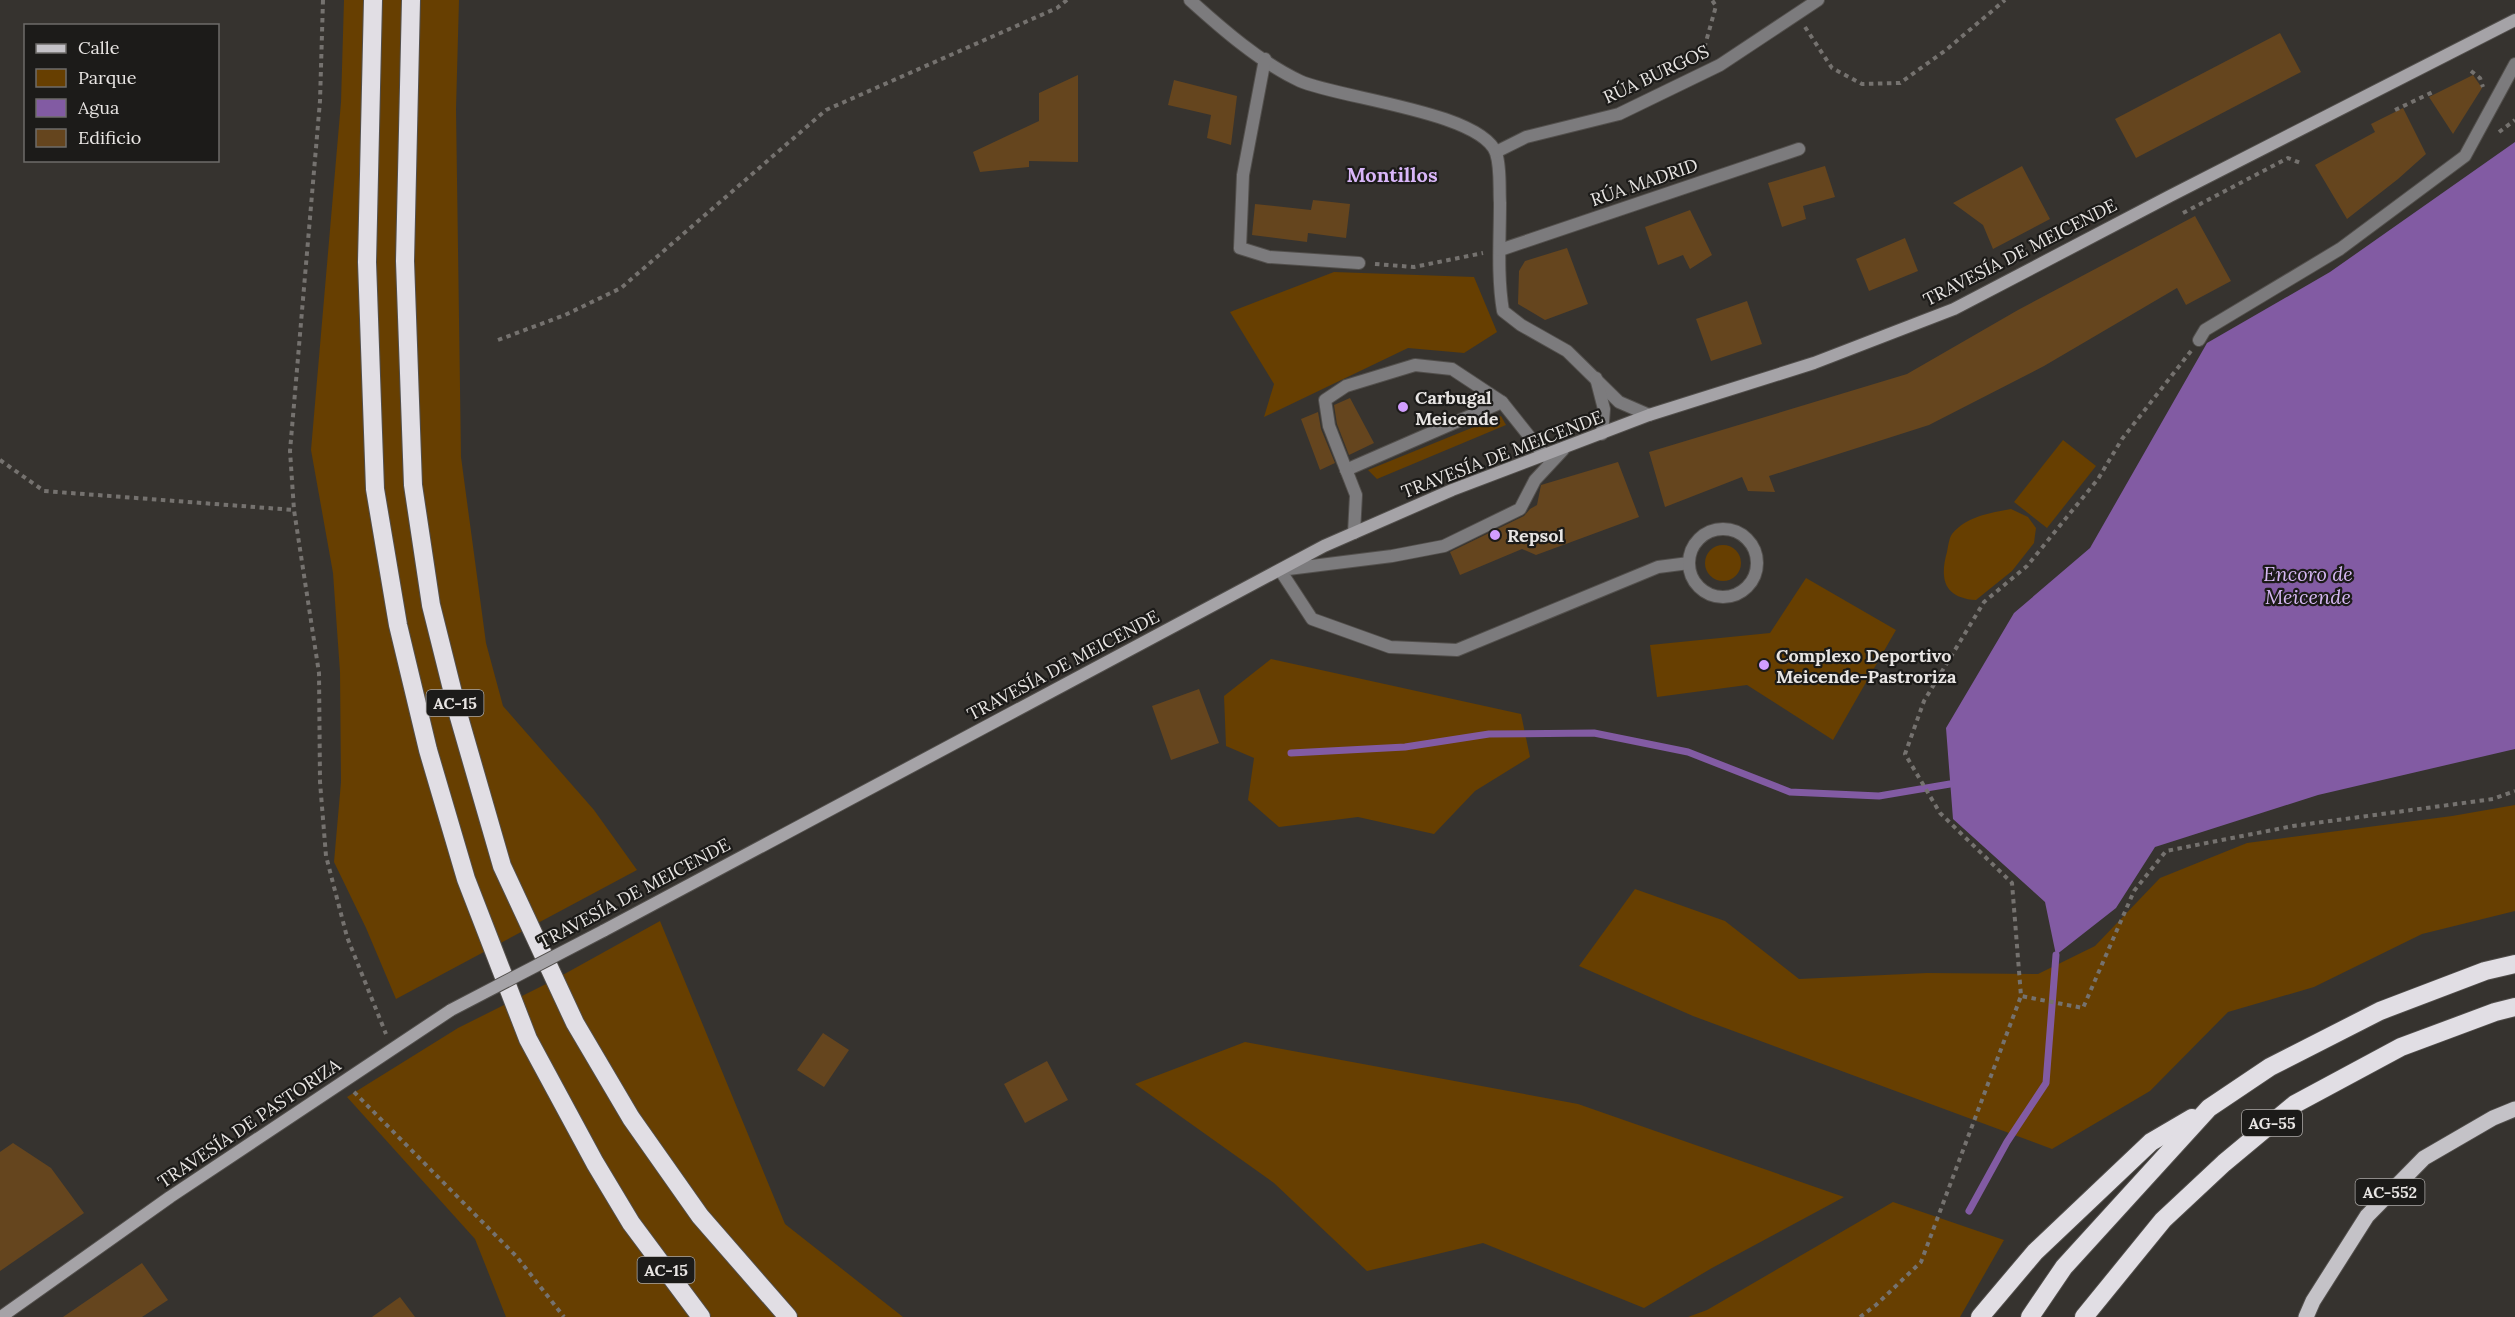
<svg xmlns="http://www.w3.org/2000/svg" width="2515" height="1317" viewBox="0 0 2515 1317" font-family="Lora,serif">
<rect width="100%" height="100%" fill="#36332f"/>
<g fill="#673f01">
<polygon points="344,0 459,0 456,109 461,457 486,643 503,706 594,810 637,870 396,999 366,928 334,862 341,782 340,672 333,573 311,450 341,102"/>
<polygon points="1334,272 1474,277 1497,332 1464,353 1408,348 1264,417 1274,384 1230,312"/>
<polygon points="1501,416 1506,425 1377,479 1368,470"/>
<polygon points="2063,440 2096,466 2047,528 2014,502"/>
<path d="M2011,509L2028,517L2036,528L2034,543L2012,571L1976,600C1945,598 1939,580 1947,552C1948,547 1949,538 1952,534C1967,516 1990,513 2011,509Z"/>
<circle cx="1723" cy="563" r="18"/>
<polygon points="1806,578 1896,630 1833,740 1747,685 1657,697 1650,645 1770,633"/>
<polygon points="1271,659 1521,714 1530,757 1475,791 1434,834 1358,817 1279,827 1248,800 1254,758 1226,746 1224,696"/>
<polygon points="2515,805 2515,911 2422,934 2314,987 2228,1012 2150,1091 2052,1149 1693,1016 1579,966 1635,889 1725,921 1799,979 1927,973 2038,974 2095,946 2160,878 2247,843 2452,816"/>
<polygon points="660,921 785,1224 903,1317 506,1317 475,1239 347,1097 458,1028 550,982"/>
<polygon points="1245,1042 1578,1104 1844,1197 1712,1268 1644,1308 1483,1243 1367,1271 1274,1183 1135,1084"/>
<polygon points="1893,1202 2004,1240 1960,1317 1688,1317 1707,1310"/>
</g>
<polygon fill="#825ba3" points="2515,142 2515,749 2318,795 2155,847 2116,908 2056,955 2045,902 1953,819 1946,728 2014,613 2090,548 2207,343 2330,272"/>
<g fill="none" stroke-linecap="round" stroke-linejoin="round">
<g stroke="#825ba3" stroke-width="7">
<polyline points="1291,753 1405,747 1489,734 1594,733 1688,752 1790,792 1879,796 1950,784"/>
<polyline points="1969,1211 2007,1142 2046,1083 2056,955"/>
</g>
</g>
<g fill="#65451e">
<polygon points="2280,33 2301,72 2136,158 2115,119"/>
<polygon points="1078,75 1078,162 1029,161 1029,167 980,172 973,152 1039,121 1039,93"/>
<polygon points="2473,75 2482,88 2453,134 2429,97"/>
<polygon points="1174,80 1237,96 1231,145 1207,138 1211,115 1168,105"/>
<polygon points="2403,108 2426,154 2398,179 2347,219 2315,165 2375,132 2371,124"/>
<polygon points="1825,166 1835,197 1803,206 1806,219 1782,227 1768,183"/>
<polygon points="2022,166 2050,219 1993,249 1983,225 1953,203"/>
<polygon points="1313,200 1350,204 1346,238 1308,233 1307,242 1252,235 1255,204 1311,210"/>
<polygon points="1690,210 1712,255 1690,269 1683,255 1658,265 1645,227"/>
<polygon points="2195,216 2231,281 2186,305 2177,288 2044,366 1929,425 1769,476 1775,492 1748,491 1742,477 1665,507 1649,452 1907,374 2018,310"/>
<polygon points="1905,238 1918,271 1869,291 1856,259"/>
<polygon points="1567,248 1588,304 1545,320 1518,304 1519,271 1525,261"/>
<polygon points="1747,301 1762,344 1711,361 1696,319"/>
<polygon points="1350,398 1374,443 1349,455 1337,424 1334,405"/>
<polygon points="1318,412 1321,429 1335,463 1320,470 1301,419"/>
<polygon points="1618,462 1639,517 1536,555 1522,549 1460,575 1450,552 1524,516 1530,509 1537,505 1541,485"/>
<polygon points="1199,689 1219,743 1171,760 1152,706"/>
<polygon points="823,1033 849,1050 824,1087 797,1070"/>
<polygon points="1047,1061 1068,1100 1025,1123 1004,1084"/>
<polygon points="13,1143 51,1168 84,1213 0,1271 0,1152"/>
<polygon points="142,1263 168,1300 142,1317 63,1317"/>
<polygon points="400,1297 415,1317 372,1317"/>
</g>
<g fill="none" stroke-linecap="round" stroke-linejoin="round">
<defs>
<g id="lane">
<polyline points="1563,450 1535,480 1520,509 1444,546 1392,556 1280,570 1312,619 1390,647 1457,650 1658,567 1689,563"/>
<polyline points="1346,470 1502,402"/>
<circle cx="1723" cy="563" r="34"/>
<polyline points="1354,533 1356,495 1329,426 1325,400 1346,386 1415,365 1452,369 1502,402 1545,456"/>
</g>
<g id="street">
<path d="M1190,0C1221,28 1261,63 1300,81C1338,98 1481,112 1496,153C1501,168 1499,187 1500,203C1500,239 1497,275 1503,311L1521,325L1567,351L1619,402L1649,415"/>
<polyline points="1265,59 1243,175 1240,248 1269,257 1359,263"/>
<polyline points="1496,152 1526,137 1619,114 1720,65 1818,0"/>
<polyline points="1500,250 1799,149"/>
<polyline points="2199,340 2205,330 2340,249 2465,156 2515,64"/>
<polyline points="1596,378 1604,409 1602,434"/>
</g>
<g id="secondary">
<polyline points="603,931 1324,546 1452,490 1649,415 1814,363 1954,309 2170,196 2515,20"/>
<polyline points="1,1317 170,1197 451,1010"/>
</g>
<polyline id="primary" points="2306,1317 2313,1301 2367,1216 2424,1158 2493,1118 2515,1109"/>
<g id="highway">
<polyline points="373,0 367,262 375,489 398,625 428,750 466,879 528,1039 595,1163 631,1223 701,1317"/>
<polyline points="411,0 405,261 413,485 431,605 459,717 502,866 575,1023 631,1118 700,1216 788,1317"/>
<polyline points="1980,1317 2035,1252 2151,1142 2192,1118"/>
<polyline points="2030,1317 2064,1267 2209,1108 2270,1067 2380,1011 2485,971 2515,964"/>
<polyline points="2084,1317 2163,1220 2224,1163 2295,1104 2401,1047 2495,1012 2515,1007"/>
</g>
</defs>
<use href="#lane" stroke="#524f4c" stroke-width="14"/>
<use href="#street" stroke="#524f4c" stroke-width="14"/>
<use href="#secondary" stroke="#524f4c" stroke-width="14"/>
<use href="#primary" stroke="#524f4c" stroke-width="17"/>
<use href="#highway" stroke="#524f4c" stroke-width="20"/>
<g stroke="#75726f" stroke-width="4" stroke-dasharray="4.5 4.5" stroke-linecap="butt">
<polyline points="323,0 320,101 290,451 294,510 319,673 320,782 326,856 347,937 386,1034"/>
<polyline points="1805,27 1832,68 1862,84 1900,83 1946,50 2005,0"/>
<polyline points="1702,56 1716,6 1712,0"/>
<polyline points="2471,71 2480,78 2483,87"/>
<polyline points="2395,110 2435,91"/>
<polyline points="2499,132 2515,120"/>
<polyline points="2183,213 2288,158 2303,164"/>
<polyline points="1375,264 1414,267 1483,253"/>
<polyline points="498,340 565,315 621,288 826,110 1057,8 1067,0"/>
<polyline points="2191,351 2122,439 2098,479 2027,566 1984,602 1924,701 1905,754 1940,813 2012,883 2021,996 2083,1008 2134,891 2166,851 2293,826 2493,799 2515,791"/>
<polyline points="0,460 44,491 294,510"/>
<polyline points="354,1092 517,1257 564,1317"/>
<polyline points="1860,1317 1876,1305 1921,1262 2021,996"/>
</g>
<use href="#lane" stroke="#7c7b7d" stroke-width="12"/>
<use href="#street" stroke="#7c7b7d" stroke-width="12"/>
<use href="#secondary" stroke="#a5a3a7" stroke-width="12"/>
<use href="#primary" stroke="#c4c2c7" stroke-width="15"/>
<use href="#highway" stroke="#e1dee4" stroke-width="18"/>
<defs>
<polyline id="secondary-bridge" points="451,1010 603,931"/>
</defs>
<use href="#secondary-bridge" stroke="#524f4c" stroke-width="14" stroke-linecap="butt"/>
<use href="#secondary-bridge" stroke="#a5a3a7" stroke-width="12"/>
</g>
<g fill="#d19dfe" stroke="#1c1b19" stroke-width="2">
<circle cx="1403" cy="407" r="6"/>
<circle cx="1495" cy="535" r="6"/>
<circle cx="1764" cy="665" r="6"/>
</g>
<g text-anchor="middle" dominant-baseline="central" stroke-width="4.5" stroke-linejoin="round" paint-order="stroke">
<g fill="#1c1b19" stroke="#aba8a6" stroke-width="1.5">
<rect x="426.5" y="690" width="57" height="26" rx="4.5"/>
<rect x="2242" y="1110" width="60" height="26" rx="4.5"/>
<rect x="2355.5" y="1179" width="69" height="26" rx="4.5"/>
<rect x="637.5" y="1257" width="57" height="26" rx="4.5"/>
</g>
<g font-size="16" font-weight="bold" fill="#e8e5e3">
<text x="455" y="703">AC-15</text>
<text x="2272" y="1123">AG-55</text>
<text x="2390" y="1192">AC-552</text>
<text x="666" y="1270">AC-15</text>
</g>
<g font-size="18" fill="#e8e5e3" stroke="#1c1b19">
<text transform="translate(1656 74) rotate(-25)">RÚA BURGOS</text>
<text transform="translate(1644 182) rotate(-19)">RÚA MADRID</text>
<text transform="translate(2020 252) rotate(-27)">TRAVESÍA DE MEICENDE</text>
<text transform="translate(1502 454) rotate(-21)">TRAVESÍA DE MEICENDE</text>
<text transform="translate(1063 665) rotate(-28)">TRAVESÍA DE MEICENDE</text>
<text transform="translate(634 893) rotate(-28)">TRAVESÍA DE MEICENDE</text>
<text transform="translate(249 1123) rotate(-34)">TRAVESÍA DE PASTORIZA</text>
</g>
<g font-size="18" font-weight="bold" fill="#e8e5e3" stroke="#1c1b19" text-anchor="start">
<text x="1415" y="397">Carbugal<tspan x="1415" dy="21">Meicende</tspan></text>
<text x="1507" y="535">Repsol</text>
<text x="1776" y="655">Complexo Deportivo<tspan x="1776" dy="21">Meicende-Pastroriza</tspan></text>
</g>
<g font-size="20" font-weight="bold" fill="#d9b6f9" stroke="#1c1b19">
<text x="1392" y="174">Montillos</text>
</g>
<g font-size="20" font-style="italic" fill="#d6b8f3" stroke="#1c1b19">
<text x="2308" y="573">Encoro de<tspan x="2308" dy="23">Meicende</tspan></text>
</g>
</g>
<rect x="24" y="24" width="195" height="138" fill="#1c1b19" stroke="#6e6c6a" stroke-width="1.5"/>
<rect x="36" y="44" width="30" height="9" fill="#c4c2c7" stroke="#6e6c6a" stroke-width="1.5"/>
<text x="78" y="54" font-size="18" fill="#e8e5e3">Calle</text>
<rect x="36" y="69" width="30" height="18" fill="#673f01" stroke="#6e6c6a" stroke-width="1.5"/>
<text x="78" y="84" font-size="18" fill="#e8e5e3">Parque</text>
<rect x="36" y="99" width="30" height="18" fill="#825ba3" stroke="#6e6c6a" stroke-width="1.5"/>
<text x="78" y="114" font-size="18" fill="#e8e5e3">Agua</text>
<rect x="36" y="129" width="30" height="18" fill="#65451e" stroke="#6e6c6a" stroke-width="1.5"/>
<text x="78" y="144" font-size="18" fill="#e8e5e3">Edificio</text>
</svg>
